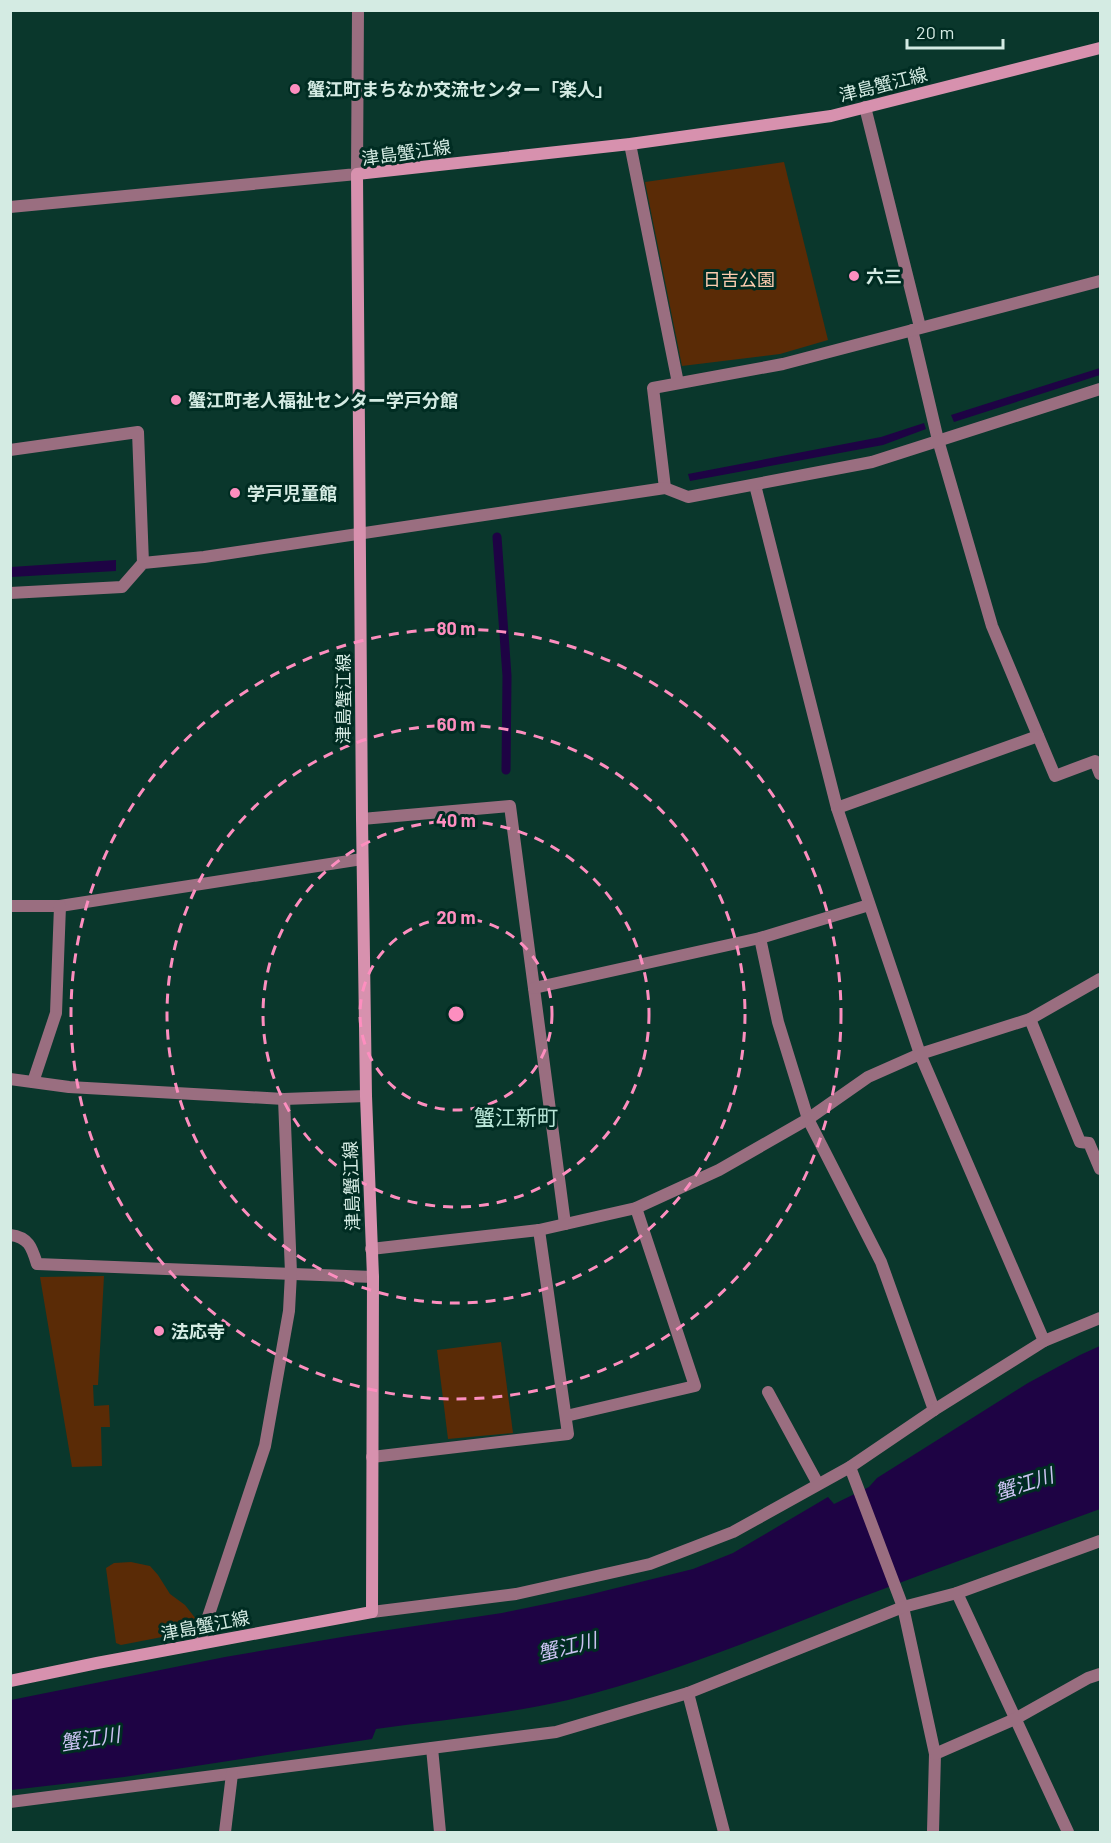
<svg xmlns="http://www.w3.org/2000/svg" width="1111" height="1843" viewBox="0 0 1111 1843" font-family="Barlow,'Noto Sans JP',sans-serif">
<rect width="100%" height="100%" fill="#0a372c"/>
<g fill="#5a2b06">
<polygon points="784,162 828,340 780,354 682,366 645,182"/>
<polygon points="104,1276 98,1385 93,1385 94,1406 109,1405 110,1427 101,1427 102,1466 72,1467 40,1277"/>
<polygon points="501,1342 513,1433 448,1439 437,1350"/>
<polygon points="131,1562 150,1566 158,1575 170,1594 185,1605 196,1619 196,1629 193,1631 121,1645 116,1643 106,1568 114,1563"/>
</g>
<g fill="#1e0344">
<polygon points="1100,368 1100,375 954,422 951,415"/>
<polygon points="924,423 926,429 883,445 690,481 688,474 881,437"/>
<polygon points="116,560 116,571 11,577 11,567"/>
<path d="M1100,1346V1509C1018,1539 936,1569 854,1600C760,1637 666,1676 568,1700C505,1715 439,1720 376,1729L372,1739L124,1777L11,1790V1700L225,1657L348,1636L502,1613L584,1596L693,1569L733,1553L828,1497L834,1504L869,1487L877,1478L1028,1383L1080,1355Z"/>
</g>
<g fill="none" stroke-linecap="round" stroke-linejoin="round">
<polyline stroke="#1e0344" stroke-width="9" points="497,537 507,676 506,770"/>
<polyline stroke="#9a6e80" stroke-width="12" points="768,1392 818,1484"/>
<g stroke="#9a6e80" stroke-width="12">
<polyline points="865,107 920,327"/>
<polyline points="630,144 678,383"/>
<polyline points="912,330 938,440 992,626 1055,776 1095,761 1100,774"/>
<polyline points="10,450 138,432 143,563"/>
<polyline points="755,485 837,808 920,1054 1044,1341"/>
<polyline points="665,488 653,388 783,364 1100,281"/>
<polyline points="10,593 122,587 143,563 204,557 665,488 688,497 872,462 1100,389"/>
<polyline points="837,808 1038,736"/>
<polyline points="362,819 510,806 565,1224"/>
<polyline points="10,906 60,906 362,859"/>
<polyline points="760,938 778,1022 808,1119 881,1262 934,1410"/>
<polyline points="534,988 760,938 869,905"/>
<polyline points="1030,1019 1080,1142 1089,1143 1100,1169"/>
<polyline points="10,1079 69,1087 284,1099 366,1096"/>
<polyline points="33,1082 56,1013 60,906"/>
<path d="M10,1235C29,1237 32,1248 37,1264L373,1277"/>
<polyline points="371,1249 539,1230 636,1208 719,1170 808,1119 868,1077 920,1054 1030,1019 1100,979"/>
<polyline points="566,1416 695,1386 636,1208"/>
<polyline points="372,1457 568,1434 539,1230"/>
<polyline points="850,1467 903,1607 935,1754 933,1832"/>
<polyline points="957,1593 1068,1832"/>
<polyline points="372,1612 516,1594 650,1564 733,1532 850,1467 934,1410 1044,1341 1100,1318"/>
<polyline points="199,1644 265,1446 289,1311 291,1273 284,1099"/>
<polyline points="688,1693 724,1832"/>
<polyline points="432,1748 440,1832"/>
<polyline points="935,1754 1015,1719 1088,1678 1100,1674"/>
<polyline points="10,1802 556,1732 688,1693 903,1607 957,1593 1100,1541"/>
<polyline points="225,1832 232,1774"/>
</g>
<polyline stroke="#9a6e80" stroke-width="12" points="10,207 357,174 358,10"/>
<polyline stroke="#d791ae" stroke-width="12" points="10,1681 97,1663 372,1612 373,1277 366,1096 362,819 357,174 630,144 831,116 1100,48"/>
</g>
<g fill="none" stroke="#fd8ebf" stroke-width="3" stroke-dasharray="10 8">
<circle cx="456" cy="1014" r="96"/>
<circle cx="456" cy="1014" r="193"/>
<circle cx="456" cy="1014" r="289"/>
<circle cx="456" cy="1014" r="385"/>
</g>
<g fill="#fd8ebf" stroke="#002c22" stroke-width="2">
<circle cx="295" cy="89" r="6"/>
<circle cx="854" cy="276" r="6"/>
<circle cx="176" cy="400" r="6"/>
<circle cx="235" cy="493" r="6"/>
<circle cx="159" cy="1331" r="6"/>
</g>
<g text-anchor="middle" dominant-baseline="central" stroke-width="6" stroke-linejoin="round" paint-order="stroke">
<g font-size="18" fill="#d4ebe3" stroke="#002c22">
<text transform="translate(883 84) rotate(-14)">津島蟹江線</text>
<text transform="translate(406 152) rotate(-8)">津島蟹江線</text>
<text transform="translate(343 699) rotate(-90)">津島蟹江線</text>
<text transform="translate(351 1186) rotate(-92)">津島蟹江線</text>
<text transform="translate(205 1625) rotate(-11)">津島蟹江線</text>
</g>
<g font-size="18" font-weight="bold" fill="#d4ebe3" stroke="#002c22" text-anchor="start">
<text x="307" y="89">蟹江町まちなか交流センター「楽人」</text>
<text x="866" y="276">六三</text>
<text x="188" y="400">蟹江町老人福祉センター学戸分館</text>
<text x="247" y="493">学戸児童館</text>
<text x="171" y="1331">法応寺</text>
</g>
<g font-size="18" fill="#fdcdb0" stroke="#002c22">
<text x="739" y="279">日吉公園</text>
</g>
<g font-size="20" font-style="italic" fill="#cbc3f2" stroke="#002c22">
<text transform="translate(1024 1483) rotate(-18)">蟹江川</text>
<text transform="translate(567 1646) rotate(-14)">蟹江川</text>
<text transform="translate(90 1738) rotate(-9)">蟹江川</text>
</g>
<g font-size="21" fill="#b9e6d8" stroke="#002c22">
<text x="516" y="1116">蟹江新町</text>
</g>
</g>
<circle cx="456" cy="1014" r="9" fill="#fd8ebf" stroke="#002c22" stroke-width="3"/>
<g font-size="18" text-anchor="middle" font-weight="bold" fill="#fd8ebf" stroke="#002c22" stroke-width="6" stroke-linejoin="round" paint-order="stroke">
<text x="456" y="635">80 m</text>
<text x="456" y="731">60 m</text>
<text x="456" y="827">40 m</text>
<text x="456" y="924">20 m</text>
</g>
<rect width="1111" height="1843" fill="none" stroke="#d4ebe3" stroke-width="24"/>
<path d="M907 39v9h96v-9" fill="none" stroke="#d4ebe3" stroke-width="3"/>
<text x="916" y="39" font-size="18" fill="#d4ebe3" stroke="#002c22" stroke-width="4.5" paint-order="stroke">20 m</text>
</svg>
